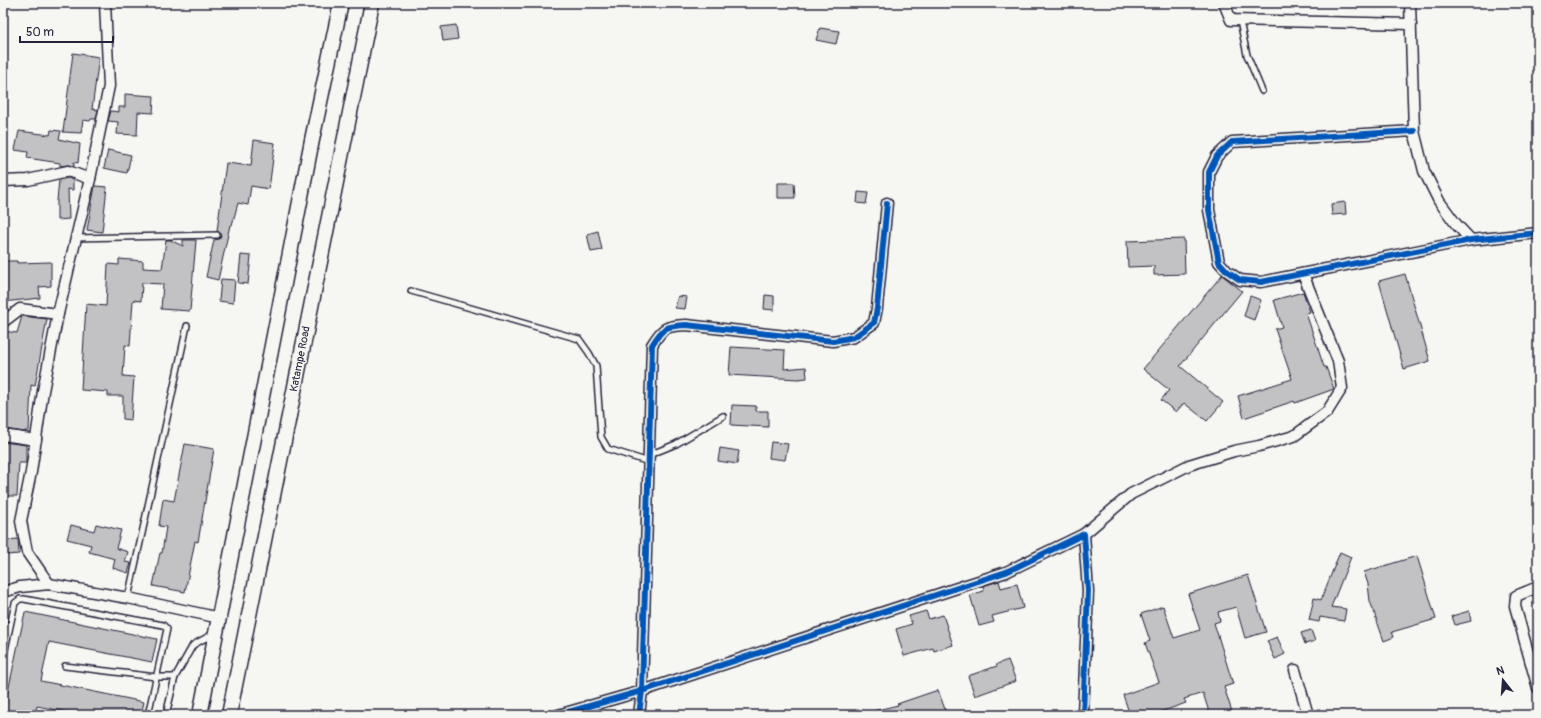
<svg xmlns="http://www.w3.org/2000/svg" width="1541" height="718" viewBox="0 0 1541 718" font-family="Pangolin,sans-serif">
<rect width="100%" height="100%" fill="#f6f6f2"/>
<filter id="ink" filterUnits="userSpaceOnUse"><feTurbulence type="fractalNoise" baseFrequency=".025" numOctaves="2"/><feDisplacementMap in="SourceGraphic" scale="8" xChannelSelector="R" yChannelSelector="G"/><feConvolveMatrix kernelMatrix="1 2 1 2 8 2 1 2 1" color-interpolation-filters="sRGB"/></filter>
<g filter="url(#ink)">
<g fill="#c2c2c4" stroke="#22223b">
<polygon points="456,25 458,39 443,41 441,27"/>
<polygon points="820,28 839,31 836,44 816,40"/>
<polygon points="73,53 99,57 92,109 98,110 96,119 91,119 90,121 83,120 81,133 63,132"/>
<polygon points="125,94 154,96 153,113 138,112 137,135 117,134 118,122 108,121 111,111 119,112 119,107 125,107"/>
<polygon points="51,130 61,131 59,139 80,144 78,163 74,162 74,166 67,165 60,166 60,163 27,158 28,152 15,150 19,131 50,135"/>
<polygon points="254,140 275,143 269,189 251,186 248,205 238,203 232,225 230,225 218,280 206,277 214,240 219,239 221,235 220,233 217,231 226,163 251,166"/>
<polygon points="108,150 131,155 127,173 104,168"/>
<polygon points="68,178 73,180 73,190 68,189 69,219 57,220 57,201 59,180"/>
<polygon points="778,183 794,183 795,198 778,198"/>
<polygon points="95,186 107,187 102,232 87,230"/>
<polygon points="858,192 868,193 866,204 857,203"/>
<polygon points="1345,202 1346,214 1332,215 1331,204"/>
<polygon points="598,231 602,250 591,252 587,234"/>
<polygon points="1184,239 1185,274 1154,275 1154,266 1128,267 1127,241"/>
<polygon points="166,240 170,240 183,246 183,240 196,240 190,311 161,309 163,284 142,283 141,301 133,300 130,346 125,345 123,376 134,377 131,420 123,419 123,396 108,396 108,392 81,390 86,304 106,306 108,264 119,265 119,259 143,261 143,268 162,269"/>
<polygon points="241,255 251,256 248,284 238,283"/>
<polygon points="4,261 17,261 17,263 51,262 51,286 39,287 40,298 3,302 3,293 5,293"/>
<polygon points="1405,274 1430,361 1404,369 1379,281"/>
<polygon points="1222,275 1242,291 1180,366 1223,402 1207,421 1184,403 1176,412 1161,400 1169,390 1143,369"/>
<polygon points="221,279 235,280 233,303 219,301"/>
<polygon points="1303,292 1310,312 1306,313 1324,367 1326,367 1334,389 1295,403 1294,401 1244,418 1238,396 1292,379 1275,329 1282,327 1274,300"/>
<polygon points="765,295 774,296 774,310 764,309"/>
<polygon points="678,296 687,297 685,309 675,308"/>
<polygon points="1250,296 1261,300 1254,320 1244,316"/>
<polygon points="22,316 47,319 35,386 31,385 29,431 25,431 25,432 3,429 3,331 17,333"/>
<polygon points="731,347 785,350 784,369 806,367 807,378 798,379 729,375"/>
<polygon points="732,405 756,406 756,411 768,411 768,427 731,425"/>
<polygon points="3,442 26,445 26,463 19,463 17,496 3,496"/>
<polygon points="771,442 788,444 785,460 769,458"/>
<polygon points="185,444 214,449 198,542 195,541 185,592 153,586 160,553 162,553 166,527 159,526 163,499 174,501"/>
<polygon points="720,448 739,451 737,464 718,461"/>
<polygon points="96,524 121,530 116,548 128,552 125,562 131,563 128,573 113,568 115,559 89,552 91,545 67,539 71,525 94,531"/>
<polygon points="18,539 19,554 7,555 6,540"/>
<polygon points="1340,552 1351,557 1331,607 1346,609 1344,621 1320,617 1319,622 1309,620 1314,598 1321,600"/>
<polygon points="1417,556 1436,619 1392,632 1394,637 1384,641 1370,601 1368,584 1364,572"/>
<polygon points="1248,575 1266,632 1245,638 1236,607 1218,612 1220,621 1214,623 1233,684 1224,687 1233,715 1210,715 1203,693 1184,699 1186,703 1152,715 1130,715 1123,695 1159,682 1145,643 1150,641 1141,614 1163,606 1174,638 1200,630 1188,594"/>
<polygon points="999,581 1001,588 1017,584 1023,608 992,616 994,622 979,626 970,595 984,591 983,586"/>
<polygon points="926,611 929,619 943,615 953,645 934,651 933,648 904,656 896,629 912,624 909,616"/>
<polygon points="1469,611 1471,621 1455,625 1452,616"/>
<polygon points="25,612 157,639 152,662 49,642 41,681 144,702 141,715 82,715 37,706 35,715 3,715"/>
<polygon points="1311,630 1315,641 1305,644 1301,633"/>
<polygon points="1277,637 1285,654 1275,659 1267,641"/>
<polygon points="1008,660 1016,681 975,696 968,676 997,666 997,664"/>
<polygon points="938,690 947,715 874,715 873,711 898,705 897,704"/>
</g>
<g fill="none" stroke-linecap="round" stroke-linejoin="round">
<defs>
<g id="lane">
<polyline points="1240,21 1247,55 1262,91"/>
<polyline points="75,238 217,235"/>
<polyline points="411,291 579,339 589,353 596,366 601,437 608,449 649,462"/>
<polyline points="649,455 676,444 723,416"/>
<polyline points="128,598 187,326"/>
<polyline points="3,659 15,603 20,599 24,599 163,625 167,629 148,715"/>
<polyline points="65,666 156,677 175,677"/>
<polyline points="166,715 175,677 193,645 213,634"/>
</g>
<g id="street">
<polyline points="1224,3 1231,20 1411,24"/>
<polyline points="1410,3 1414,131 1424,171 1439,201 1456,224 1471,240"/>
<polyline points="1414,131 1232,142 1217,156 1209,172 1209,210 1219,262 1227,271 1240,280 1261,282 1471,240 1538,233"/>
<polyline points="3,181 28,180 68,171 90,179"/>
<polyline points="3,322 20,309 58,314"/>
<polyline points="3,435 36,440"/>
<polyline points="1084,534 1131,494 1189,465 1234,451 1259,446 1294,436 1327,412 1342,388 1338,361 1303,274"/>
<polyline points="49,584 27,552 21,521 31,472 43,391 58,314 90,179 109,86 105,3"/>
<polyline points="1538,587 1516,596 1515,606 1538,688"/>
<polyline points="3,592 20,587 49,584 128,598 220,618"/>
<polyline points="1295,670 1308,715"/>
<polyline points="587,706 592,715"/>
<polyline points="558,715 642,691 1006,572 1084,534 1088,591 1083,715"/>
<path d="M639,715L642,691L652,345C663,327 666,326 686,325L833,341L854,337L874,323L877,308L887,203"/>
</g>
<g id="secondary">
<polyline points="200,715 312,140 341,3"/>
<polyline points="229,715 372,3"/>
</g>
</defs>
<use href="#lane" stroke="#22223b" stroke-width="8"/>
<use href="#street" stroke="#22223b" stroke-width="13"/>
<use href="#secondary" stroke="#22223b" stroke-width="17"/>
<use href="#lane" stroke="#f6f6f2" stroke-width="5"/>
<use href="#street" stroke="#f6f6f2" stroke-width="10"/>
<use href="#secondary" stroke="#f6f6f2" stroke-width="14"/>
<defs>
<g id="cycleway">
<polyline points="1414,131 1232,142 1217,156 1209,172 1209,210 1219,262 1227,271 1240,280 1261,282 1471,240 1538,233"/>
<polyline points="558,715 642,691 1006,572 1084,534 1088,591 1083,715"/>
<path d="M639,715L642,691L652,345C663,327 666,326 686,325L833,341L854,337L874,323L877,308L887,203"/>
</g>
</defs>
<use href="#cycleway" stroke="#f6f6f2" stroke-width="8"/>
<use href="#cycleway" stroke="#0057b8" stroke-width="6"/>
</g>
</g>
<g text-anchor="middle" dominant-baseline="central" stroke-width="3" stroke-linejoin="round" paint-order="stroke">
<g font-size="11" fill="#22223b" stroke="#f6f6f2">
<text transform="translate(300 359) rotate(-79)">Katampe Road</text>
</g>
</g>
<rect width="1541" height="718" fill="none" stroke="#f6f6f2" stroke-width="16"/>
<rect x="8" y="8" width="1525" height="702" fill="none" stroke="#22223b" stroke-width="1.5" filter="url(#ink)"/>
<g transform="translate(1503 680) rotate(343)" stroke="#f6f6f2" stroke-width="3" paint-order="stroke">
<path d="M0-3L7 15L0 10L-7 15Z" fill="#22223b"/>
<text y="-6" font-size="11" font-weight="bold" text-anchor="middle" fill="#22223b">N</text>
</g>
<path d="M20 36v6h93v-6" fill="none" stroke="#22223b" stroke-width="2"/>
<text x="26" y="36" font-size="12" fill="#22223b" stroke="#f6f6f2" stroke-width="3" paint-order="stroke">50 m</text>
</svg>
